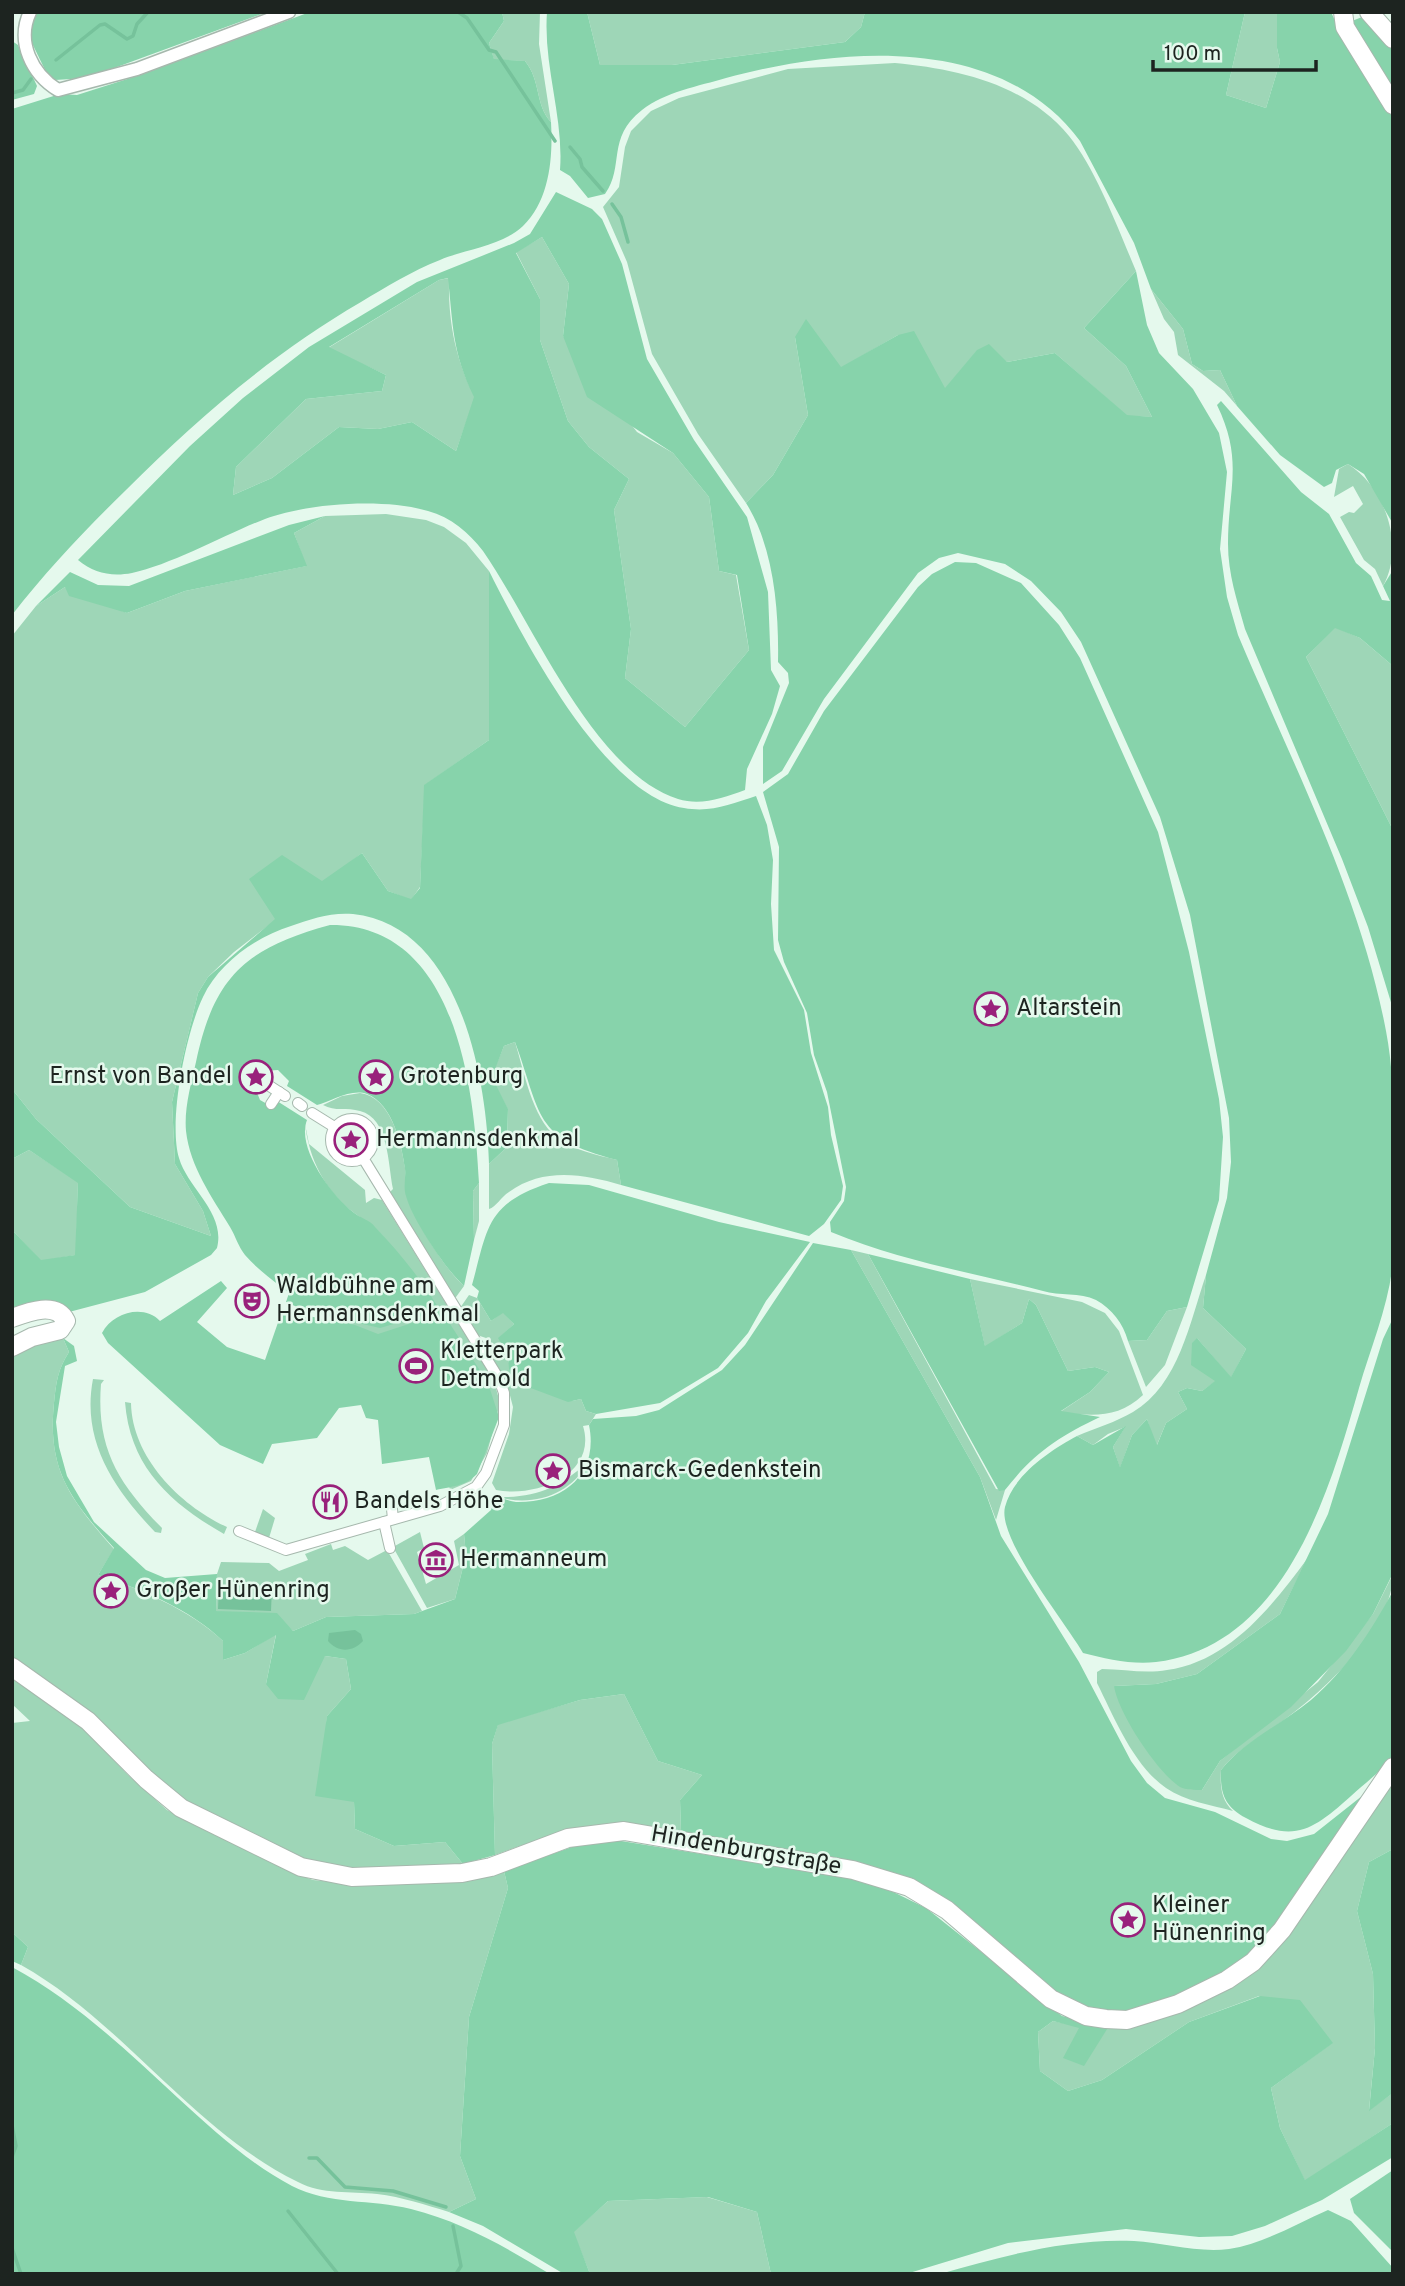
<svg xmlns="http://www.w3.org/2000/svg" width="1405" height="2286" viewBox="0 0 1405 2286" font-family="Overpass,sans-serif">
<rect width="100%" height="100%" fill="#e5f9ed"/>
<g fill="#9ed6b7">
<path d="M502,12H540L539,44L551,122C535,105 541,80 525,61L494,60L489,43L504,21Z"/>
<polygon points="587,12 865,12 861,27 845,42 672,65 600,65"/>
<polygon points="1245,12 1277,12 1277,48 1280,62 1266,108 1226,95"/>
<path d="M895,63C958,69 1026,84 1069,136C1096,169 1119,231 1136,271L1084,328L1126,366L1152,417L1127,416L1055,353L1007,362L977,351L945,389L898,335L841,368L795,337L808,415L773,475L746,503L698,434L652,354L627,262L603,207L619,187L625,147L631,131L651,111L679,98L788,69Z"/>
<polygon points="542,237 569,284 563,336 637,432 673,453 709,497 719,571 736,575 749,650 685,727 625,678 631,629 614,510 629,479 589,447 568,421 540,340 540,299 516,252"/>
<path d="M449,278C448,320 455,359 475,397L456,451L412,422L378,429L339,427L272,478L233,495L236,467L306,399L382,391L386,375L328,348L439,280Z"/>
<polygon points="1151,289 1183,329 1192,364 1203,371 1220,370 1237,406 1224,391 1178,355 1174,332 1164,319"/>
<path d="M1348,464C1386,488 1405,547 1383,586L1375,569L1364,560L1340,517L1349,512L1354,513L1363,504L1353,486L1334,497L1339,469Z"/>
<polygon points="386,514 426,520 444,527 466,543 489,571 489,740 425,785 420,887 411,900 388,891 362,853 234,952 208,977 198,993 172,1102 175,1164 203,1211 211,1236 130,1207 36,1119 12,1089 12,636 36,606 65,587 127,613 185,591 306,566 294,533 325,516"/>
<polygon points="1335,627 1360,638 1393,666 1393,830 1306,657"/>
<path d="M515,1042C524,1071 532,1117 556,1137C572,1150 598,1155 617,1160L621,1185C584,1174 543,1167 509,1192C501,1197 496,1207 489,1209V1164L507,1147L508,1110L491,1077L504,1046Z"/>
<path d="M360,1093C391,1097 401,1142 405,1168C406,1178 404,1190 408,1200C417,1224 445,1269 464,1286L456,1297H453L390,1192L393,1189C388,1165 389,1118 360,1111C347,1107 335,1112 323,1105L342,1096Z"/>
<path d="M305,1124L309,1144L365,1190L366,1203L374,1198L382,1200L494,1381L500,1403L487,1453L471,1481L450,1490L440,1449L379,1418L345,1320L386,1240C376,1227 366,1222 353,1212C325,1191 309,1159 305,1124Z"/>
<polygon points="29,1150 78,1182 76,1255 41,1261 12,1230 12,1159"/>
<polygon points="479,1183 479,1221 474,1240 473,1191"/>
<polygon points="851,1250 868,1254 996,1489 1005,1490 996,1520 980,1477"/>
<path d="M1206,1275L1203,1308L1246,1349L1231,1378L1197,1338L1216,1381L1202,1391L1187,1388L1178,1392L1187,1409L1166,1423L1156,1447L1147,1419L1132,1435L1120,1468L1113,1447L1125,1427L1108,1434L1093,1445L1077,1436C1096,1428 1116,1422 1133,1412C1179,1385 1190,1321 1206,1275Z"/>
<path d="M970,1279L1082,1302L1105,1313L1119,1331L1143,1395C1118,1419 1091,1416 1060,1412L1090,1392L1109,1372L1095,1367L1068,1371L1036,1305L1029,1299L1022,1323L985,1347Z"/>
<path d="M469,1295L477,1298L491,1321L503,1312L514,1324L499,1338L516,1380L572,1401L581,1399L586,1411L596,1414L589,1425L583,1426C598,1475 535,1498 496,1490L492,1483L509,1434L513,1407L507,1384L483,1346L486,1338L477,1335L460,1308Z"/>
<polygon points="1187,1307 1165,1365 1146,1387 1128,1341 1147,1340 1167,1311"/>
<path d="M63,1338L69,1352C58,1369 56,1382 54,1403C47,1471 71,1500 114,1549L98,1575C141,1589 190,1610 223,1641V1660L245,1653L276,1634L266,1684L325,1656L346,1659L351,1689L327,1716L325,1748L354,1802L355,1829L394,1846L445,1842L463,1864L410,1870L315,1868L172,1793L12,1658V1356L44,1341Z"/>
<path d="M93,1379L104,1380L101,1384C96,1448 118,1483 162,1528L161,1533L155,1532C114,1489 81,1441 93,1379Z"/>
<path d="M125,1402L131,1403C132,1458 181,1506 227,1527L224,1534C170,1503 130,1467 125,1402Z"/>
<path d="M588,1462C571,1495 533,1507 498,1497C536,1498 560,1487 588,1462Z"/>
<polygon points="263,1509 275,1518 269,1538 255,1532"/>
<polygon points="420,1532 424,1548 417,1552 426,1584 459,1565 454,1541 464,1534 466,1555 455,1599 427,1608 393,1547"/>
<polygon points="331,1544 333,1550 345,1546 368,1560 387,1550 422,1611 414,1614 326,1617 293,1631 287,1626 216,1611 217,1574 221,1562 269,1563 279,1571 308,1560 305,1554"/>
<path d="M1307,1559L1280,1614L1197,1674L1156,1684L1114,1686L1202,1790L1220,1761L1318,1682L1373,1614L1393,1574C1393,1627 1325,1690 1284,1720C1263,1736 1237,1749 1221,1770C1220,1786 1221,1800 1233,1811C1211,1805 1185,1801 1166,1788C1133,1765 1114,1717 1097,1683V1672L1102,1669C1124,1669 1145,1674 1167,1670C1230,1661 1272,1606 1307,1559Z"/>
<path d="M12,1677L78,1723L128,1775L167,1810L288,1871L313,1880L351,1884L504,1871L508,1888L469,2017L460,2156L476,2199L449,2212C426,2205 402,2197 377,2194C350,2191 323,2195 298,2182C192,2130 124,2023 21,1965L28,1947L12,1932V1723L30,1721L12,1704Z"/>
<path d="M624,1694L658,1761L702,1775L680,1800L681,1831C604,1817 567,1829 495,1855L492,1744L498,1724L580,1700Z"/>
<path d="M1393,1777V1849L1369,1862L1357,1911L1373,1974L1375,2048L1369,2110L1393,2093V2123L1305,2181L1280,2128L1271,2088L1332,2043L1259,1996L1189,2022L1102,2080L1068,2091L1040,2071L1038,2032L1053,2021C1096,2032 1141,2027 1182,2011Z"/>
<polygon points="707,2197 757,2212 771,2274 590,2274 573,2232 608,2201"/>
</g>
<g fill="#87d3ab" fill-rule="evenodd">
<polygon points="36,12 267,12 87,78 55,80 47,74 29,37"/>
<path d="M310,12H502L504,21L489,43L494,59L525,61C541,80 535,105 551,122C553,157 550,200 523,226C502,246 465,249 440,260C412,271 386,287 361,302C273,353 197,419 126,490C85,530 47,570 12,615V109L60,94L77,95L143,74Z"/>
<path d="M547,12H587L600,65H672L845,42L861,27L865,12H1245L1226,95L1266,108L1280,62L1277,48V12H1331C1347,50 1374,81 1393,118V524L1364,474L1348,464L1336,470L1332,483L1324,487L1280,455L1237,406L1220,370L1203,371L1192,364L1183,329L1151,289L1134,243L1080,141C1000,33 840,47 726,78C699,86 665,92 642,110C606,138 625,166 605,194L588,198L570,176L560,170C564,117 543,66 547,12Z"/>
<polygon points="1362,17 1393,49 1393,93 1352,21"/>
<polygon points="12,41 18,45 37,86 34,94 12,100"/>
<path d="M556,192L592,209L602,219L622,264L647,359L694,440L747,517L768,592L771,670L780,686L772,714L747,769L745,790C723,798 701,806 678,799C593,772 532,621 483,551C469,533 451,517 428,511C384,498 308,503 265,519C226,534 171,565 132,573C111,577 94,573 78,560L190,446L243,398L309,347L417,282L514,243L530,234ZM542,237L569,284L563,336L587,397L673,453L709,497L719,571L737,575L749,650L685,727L625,678L631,629L614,510L629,479L589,447L568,421L540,340V299L516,253ZM448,278C453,325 452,352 474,397L456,451L412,422L378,429L339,427L272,478L233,495L236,467L306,399L382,391L386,375L329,347L439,280Z"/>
<path d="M1136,271L1147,325L1159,353L1193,389L1219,433L1227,472L1220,549L1227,597L1238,635C1292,763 1360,893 1386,1031C1396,1083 1393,1137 1393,1190C1393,1216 1396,1244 1392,1270C1387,1309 1370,1350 1359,1388C1329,1493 1285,1646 1156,1662C1133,1665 1106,1659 1083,1653C1066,1623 997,1539 1005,1507C1013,1475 1051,1450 1077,1436L1093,1445L1126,1426L1113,1447L1120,1467L1132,1435L1147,1419L1157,1445L1166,1423L1187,1409L1178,1392L1187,1388L1202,1391L1215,1381L1191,1365L1192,1343L1197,1338L1231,1377L1246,1349L1203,1308L1206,1275L1227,1198L1231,1162L1229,1118L1190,915L1160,817L1081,642L1061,612L1031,581L1005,564L958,553L939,558L918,573L824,699L782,771L763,784V747L789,683L788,673L778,662C779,611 774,547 746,503L773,475L808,415L795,337L806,319L841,367L898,335L914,331L945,388L977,350L989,344L1007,362L1055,353L1127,415L1152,417L1126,366L1084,328Z"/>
<path d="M1221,401L1301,492L1329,514L1356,563L1371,576L1382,600L1390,601L1383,586L1393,570V666L1360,638L1335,628L1306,657L1393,830V1009L1368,927L1342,859L1245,629C1237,600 1228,574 1228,544C1228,488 1244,461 1217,405Z"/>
<polygon points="325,516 294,533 307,566 185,591 127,613 69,596 65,587 36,606 70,572 98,585 129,586 289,525"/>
<path d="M955,562L976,563L1021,583L1059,625L1080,658L1158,832L1189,952L1219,1099L1223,1137L1219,1200L1187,1307L1167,1311L1147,1340L1128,1341C1123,1323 1112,1309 1096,1300C1080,1292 1059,1296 1043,1291C970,1272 901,1261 831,1232L830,1222L844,1201L846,1187L827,1092L814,1055L807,1013L784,962L778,940L779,847L763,792L788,774L824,711L918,587L932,574Z"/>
<path d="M489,571C523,638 604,796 684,808C711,813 731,804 756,796L767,825L773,860L771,904L774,950L804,1010L811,1053L828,1107L831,1135L843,1186L841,1200L824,1224L809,1236L621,1185L617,1160C532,1138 542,1115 515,1042L504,1046L492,1077L508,1109L507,1147L489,1164C487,1079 460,925 353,914C331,912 311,919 291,926C256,937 219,963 203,997C186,1032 168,1121 179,1158C188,1189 226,1213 217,1248L211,1255L145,1292L69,1312L12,1314V1230L41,1260L75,1255L78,1183L29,1150L12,1159V1089L36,1119L130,1207L211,1236L203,1211L175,1164L172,1102L198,993L208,977L275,919L249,879L282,855L322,881L362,853L388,891L411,899L420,888L424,785L489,740Z"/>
<path d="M330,925C457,924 474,1088 479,1183L473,1191L474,1240L464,1286C446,1270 412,1219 406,1196C403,1187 406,1178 405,1169C402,1146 393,1104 367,1094C351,1088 330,1102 317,1105L287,1086L289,1081L278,1070L263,1071L261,1068V1072L254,1073L256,1078L252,1077L254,1083L250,1085H254L260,1100L267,1104L277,1101L307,1120C296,1148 332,1196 353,1212C360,1218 370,1220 375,1227C399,1252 420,1278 438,1307L428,1314L380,1328L306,1311L286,1302L289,1293C274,1281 258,1270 245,1255C238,1246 236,1237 230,1227C212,1197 190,1167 186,1131C184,1109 191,1084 196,1062C214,976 246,948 330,925Z"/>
<path d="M549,1183L589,1185L719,1222L810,1242L766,1301L748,1333L718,1368L660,1403L596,1414L586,1411L581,1399L568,1402L520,1384L509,1369L508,1356L498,1338L514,1324L503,1313L491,1321L477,1298L479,1291L472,1285C488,1227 486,1204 549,1183Z"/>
<path d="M813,1243L851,1250L980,1477L1001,1536L1079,1662L1131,1761L1147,1783L1165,1798L1215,1812L1271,1839L1287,1841L1314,1834L1367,1792L1275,1927L1243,1961L1199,1988L1126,2013L1087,2010L1054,1994L1005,1949L855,1863L681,1831L680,1800L702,1775L658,1761L624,1694L580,1700L498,1725L492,1744L495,1855L463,1864L445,1842L394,1846L355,1829L354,1802L315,1796L327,1716L351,1689L346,1659L325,1656L304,1700L278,1699L266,1684L276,1635L245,1653L223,1660V1641C190,1609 141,1589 98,1575L114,1548C71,1500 47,1471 54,1403C56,1382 58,1369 69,1352L63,1338L74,1346L77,1361L65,1366L56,1422L59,1447L67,1476L94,1522L146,1570L165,1578L217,1574L216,1611L277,1613L293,1631L326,1617L414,1614L455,1599L466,1555L464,1534L491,1510L495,1498C502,1497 508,1501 516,1502C564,1503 599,1474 589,1425L593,1419L636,1416L659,1410L722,1370L745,1345Z"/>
<path d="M868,1254L970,1279L985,1346L1022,1323L1029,1299L1036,1305L1068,1371L1095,1367L1109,1372L1090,1392L1061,1411L1100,1417C1058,1437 1034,1453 1005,1490L999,1491Z"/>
<path d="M221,1281L227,1288L197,1322L227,1347L265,1360L282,1311L355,1325L378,1334L443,1313L488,1383L499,1417L477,1474C464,1487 452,1486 436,1490L429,1457L382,1464L378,1420L366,1418L361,1405L339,1408L317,1438L272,1444L263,1464L220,1445L108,1343L102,1333C113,1312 144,1304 160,1321Z"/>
<path d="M1393,1318V1573L1373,1614L1346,1651L1291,1707L1220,1761L1202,1790C1195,1790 1186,1790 1180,1787C1157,1772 1118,1713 1114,1686L1156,1684L1197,1674L1280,1614L1328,1514L1383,1339Z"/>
<path d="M1393,1591V1755C1381,1772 1366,1782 1351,1796C1313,1830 1294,1844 1246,1818C1225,1807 1220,1794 1221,1770C1244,1741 1282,1724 1311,1700C1346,1670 1371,1631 1393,1591Z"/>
<polygon points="615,1840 851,1878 879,1885 926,1908 1062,2016 1109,2026 1084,2066 1063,2058 1079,2028 1053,2021 1038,2032 1040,2071 1068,2091 1102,2080 1189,2022 1260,1996 1300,2000 1333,2043 1271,2088 1280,2128 1305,2180 1393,2123 1393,2157 1322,2200 1265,2226 1232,2236 1199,2237 1126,2229 1008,2243 906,2274 771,2274 757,2212 708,2197 608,2201 574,2232 590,2274 564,2274 483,2226 449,2212 476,2199 460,2156 469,2017 508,1888 504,1871 589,1841"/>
<polygon points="1393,1849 1393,2093 1369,2111 1375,2048 1373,1974 1357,1911 1369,1862"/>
<polygon points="12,1932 28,1947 21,1965 12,1961"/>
<path d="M12,1967C75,2001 126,2050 178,2098C213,2130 250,2164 292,2186C329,2205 371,2199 411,2209C463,2222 505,2247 550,2274H12Z"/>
<polygon points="1393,2170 1393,2252 1354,2213 1350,2199"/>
<path d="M1328,2210L1351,2221L1393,2268V2274H940C1003,2256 1068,2238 1134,2241C1164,2243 1198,2253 1229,2249C1263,2244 1296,2224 1328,2210Z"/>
</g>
<g fill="#76c29b">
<polygon points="219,1585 272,1587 271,1611 218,1609"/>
<path d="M355,1630L361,1634L363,1641C353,1652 338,1653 328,1641L329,1633Z"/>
</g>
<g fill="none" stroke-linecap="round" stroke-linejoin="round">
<g stroke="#76c29b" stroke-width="3.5">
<polyline points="458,12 467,18 489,50 496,52 555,141"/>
<polyline points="56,60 100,25 105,24 127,39 133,36 137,24 148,12"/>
<polyline points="12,93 23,90 31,79"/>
<polyline points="570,147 580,159 582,167 603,191"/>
<polyline points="612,204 621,217 628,242"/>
<polyline points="12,2125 16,2146 12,2157"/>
<polyline points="309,2158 317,2158 345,2187 393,2191 446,2207"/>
<polyline points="288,2211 338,2274"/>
<polyline points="453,2226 461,2266 456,2274"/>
<polyline points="12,2248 21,2274"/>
</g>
<defs>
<g id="pedestrian">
<polyline points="268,1085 285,1096"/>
<polyline points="298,1103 302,1106"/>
<polyline points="271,1104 279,1092"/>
<polyline points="312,1113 336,1128"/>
<circle cx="352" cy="1140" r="21"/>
<polyline points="391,1499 393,1519"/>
<polyline points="384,1522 390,1548"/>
<polyline points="239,1531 286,1550 440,1506 476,1487 486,1473 504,1425 504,1393 499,1379 363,1158"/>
</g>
<path id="minor" d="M30,12C16,42 32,74 58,90L137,69L289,12"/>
<g id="secondary">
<polyline points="1343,12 1345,27 1393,105"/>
<polyline points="1369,12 1393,39"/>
<path d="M12,1318C28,1312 56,1301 66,1321L60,1330L32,1337L12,1347"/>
<polyline points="12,1667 88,1721 146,1779 181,1808 301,1867 352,1877 462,1873 491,1867 568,1838 624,1831 853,1870 909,1887 947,1910 1051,1999 1086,2016 1106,2019 1127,2020 1178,2004 1227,1980 1253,1962 1282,1930 1393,1767"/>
</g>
</defs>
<use href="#pedestrian" stroke="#a6b8ad" stroke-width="12"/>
<use href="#minor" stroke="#a6b8ad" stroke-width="15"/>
<use href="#secondary" stroke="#a6b8ad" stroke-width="20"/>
<use href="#pedestrian" stroke="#fff" stroke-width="10"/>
<use href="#minor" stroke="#fff" stroke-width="12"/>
<use href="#secondary" stroke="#fff" stroke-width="18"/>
</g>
<defs>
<symbol id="sight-ring" viewBox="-11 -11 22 22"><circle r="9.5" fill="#e5f9ed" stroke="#99217b" stroke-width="1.5"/><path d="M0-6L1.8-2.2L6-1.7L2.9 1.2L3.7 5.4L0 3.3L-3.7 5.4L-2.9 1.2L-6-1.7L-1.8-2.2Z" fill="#99217b"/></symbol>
<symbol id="theatre-ring" viewBox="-11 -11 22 22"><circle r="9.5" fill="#e5f9ed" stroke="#99217b" stroke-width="1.5"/><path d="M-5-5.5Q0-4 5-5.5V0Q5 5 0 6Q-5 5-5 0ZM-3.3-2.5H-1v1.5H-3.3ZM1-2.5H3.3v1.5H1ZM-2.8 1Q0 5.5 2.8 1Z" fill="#99217b"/></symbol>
<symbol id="stadium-ring" viewBox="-11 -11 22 22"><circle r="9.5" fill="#e5f9ed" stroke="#99217b" stroke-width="1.5"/><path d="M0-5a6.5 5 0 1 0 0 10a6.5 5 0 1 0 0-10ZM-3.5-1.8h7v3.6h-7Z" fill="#99217b"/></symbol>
<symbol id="restaurant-ring" viewBox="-11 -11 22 22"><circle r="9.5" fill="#e5f9ed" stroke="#99217b" stroke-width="1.5"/><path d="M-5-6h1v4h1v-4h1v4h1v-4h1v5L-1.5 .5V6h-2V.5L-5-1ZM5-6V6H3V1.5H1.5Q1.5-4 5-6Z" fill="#99217b"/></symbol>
<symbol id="museum-ring" viewBox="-11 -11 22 22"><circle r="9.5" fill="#e5f9ed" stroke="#99217b" stroke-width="1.5"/><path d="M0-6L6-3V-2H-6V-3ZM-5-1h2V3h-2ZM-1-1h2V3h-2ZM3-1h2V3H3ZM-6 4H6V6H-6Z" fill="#99217b"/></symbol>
</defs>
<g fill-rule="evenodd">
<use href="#sight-ring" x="972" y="990" width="38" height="38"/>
<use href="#sight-ring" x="237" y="1058" width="38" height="38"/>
<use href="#sight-ring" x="357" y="1058" width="38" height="38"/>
<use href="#sight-ring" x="332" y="1121" width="38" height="38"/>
<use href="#theatre-ring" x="233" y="1282" width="38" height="38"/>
<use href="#stadium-ring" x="397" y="1347" width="38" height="38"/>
<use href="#sight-ring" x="534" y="1452" width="38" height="38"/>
<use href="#restaurant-ring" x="311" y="1483" width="38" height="38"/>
<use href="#museum-ring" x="417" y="1541" width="38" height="38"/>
<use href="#sight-ring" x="92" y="1572" width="38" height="38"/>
<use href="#sight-ring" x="1109" y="1901" width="38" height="38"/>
</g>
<g text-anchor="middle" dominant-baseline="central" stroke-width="5" stroke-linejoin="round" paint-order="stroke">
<g font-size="24" fill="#1d2420" stroke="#e5f9ed" text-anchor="start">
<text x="1016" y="1009">Altarstein</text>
<text x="232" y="1077" text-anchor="end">Ernst von Bandel</text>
<text x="400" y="1077">Grotenburg</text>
<text x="376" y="1140">Hermannsdenkmal</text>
<text x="276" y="1287">Waldbühne am<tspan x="276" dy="28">Hermannsdenkmal</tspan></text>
<text x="440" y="1352">Kletterpark<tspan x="440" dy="28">Detmold</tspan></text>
<text x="578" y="1471">Bismarck-Gedenkstein</text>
<text x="354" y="1502">Bandels Höhe</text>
<text x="460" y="1560">Hermanneum</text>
<text x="136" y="1591">Großer Hünenring</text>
<text x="1152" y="1906">Kleiner<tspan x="1152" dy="28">Hünenring</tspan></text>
</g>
<g font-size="24" fill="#1d2420" stroke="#e5f9ed">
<text transform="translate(746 1851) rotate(10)">Hindenburgstraße</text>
</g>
</g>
<rect width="1405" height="2286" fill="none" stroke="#1d2420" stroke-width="28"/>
<path d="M1153 60v10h163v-10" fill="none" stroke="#1d2420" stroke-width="3.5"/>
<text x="1164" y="60" font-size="21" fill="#1d2420" stroke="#e5f9ed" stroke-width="5" paint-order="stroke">100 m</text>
</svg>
